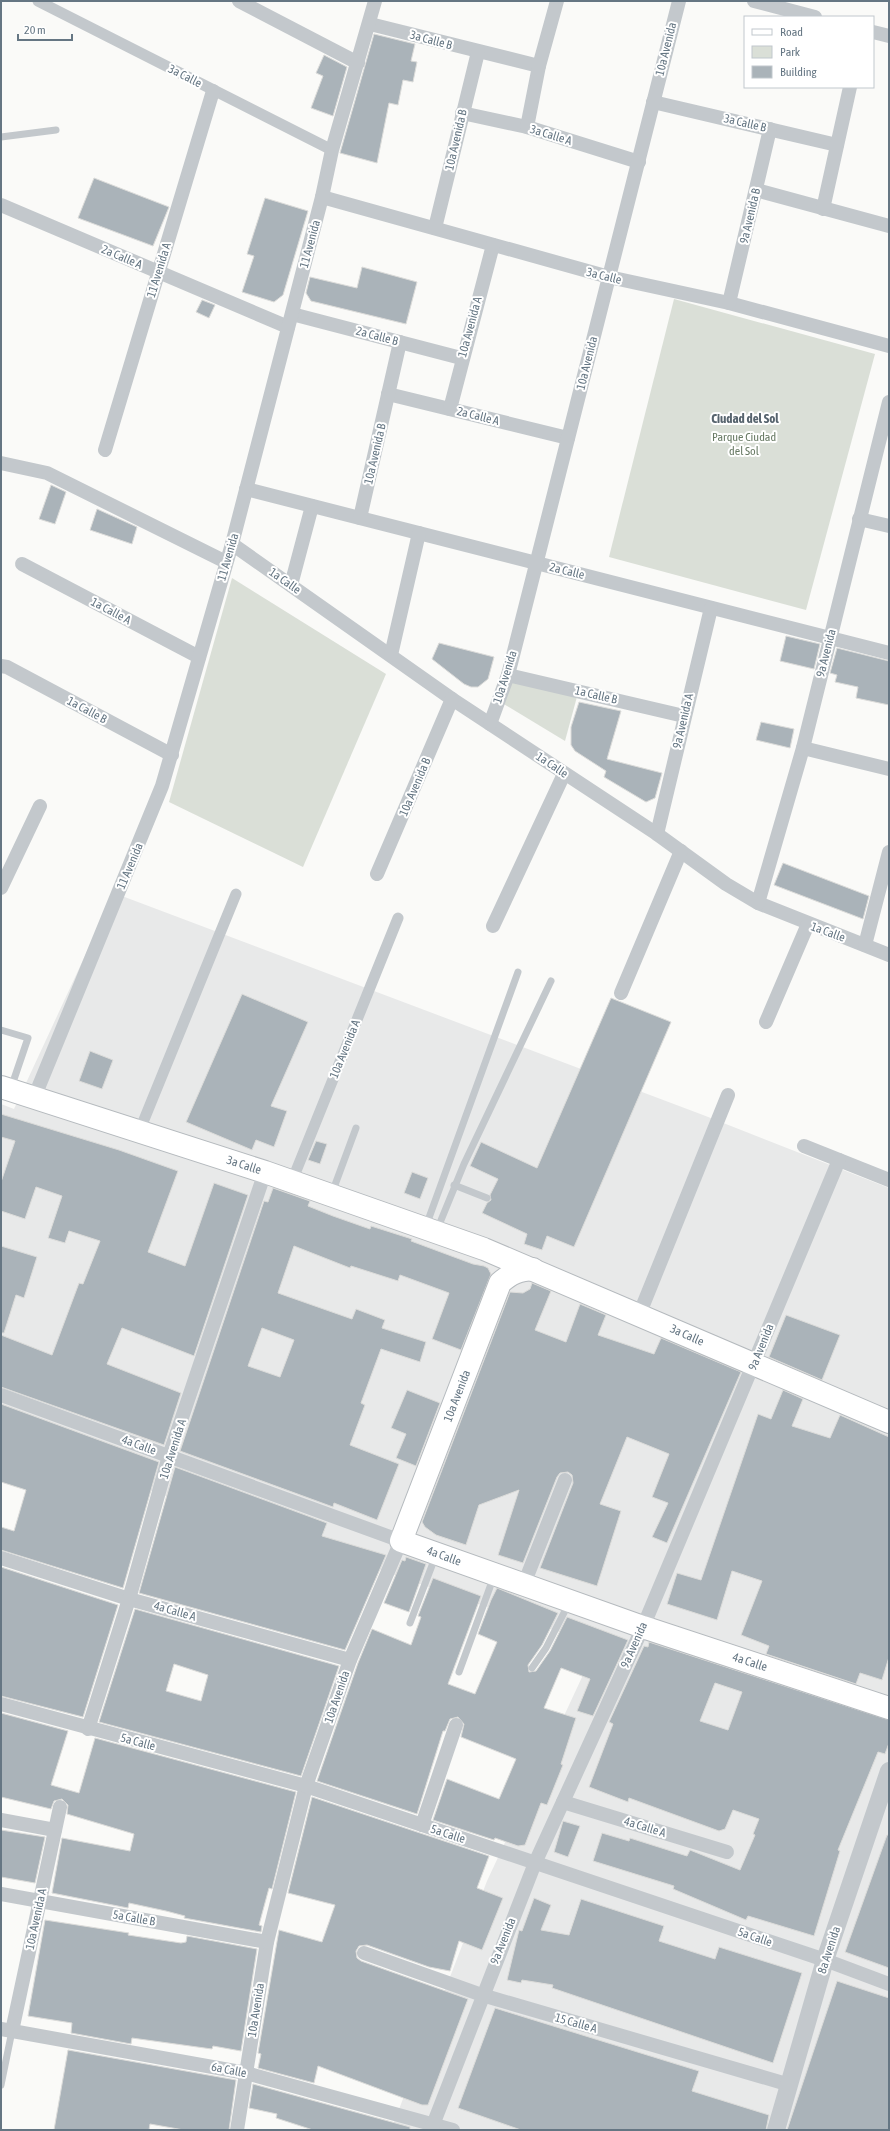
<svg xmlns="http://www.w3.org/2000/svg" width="890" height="2131" viewBox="0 0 890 2131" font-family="'Asap Condensed',sans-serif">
<rect width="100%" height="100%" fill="#fafaf8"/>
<polygon fill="#e8e9e9" points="114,893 703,1115 889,1188 889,2130 391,2130 487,1881 597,1645 1,1439 1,1104 14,1109"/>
<g fill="#dadfd7">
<polygon points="674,299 875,354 806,610 609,557"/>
<polygon points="232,578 386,674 303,867 169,802"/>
<polygon points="510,677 578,693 565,741 502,703"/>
</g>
<g fill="#aab3b9" stroke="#dcdcda" fill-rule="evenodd">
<polygon points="374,34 415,44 411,61 417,62 413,82 403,80 398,105 389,103 377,163 340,153"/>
<polygon points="324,55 347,67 333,116 311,108 323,76 316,73"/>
<polygon points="94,178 169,207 153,246 78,218"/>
<polygon points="265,198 308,211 283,295 274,302 242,292 254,256 247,254"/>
<polygon points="362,267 417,282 406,324 311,301 306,293 310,277 357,288"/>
<polygon points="202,300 215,305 209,318 196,312"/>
<polygon points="51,485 66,492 55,524 39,519"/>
<polygon points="97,509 137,527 132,544 90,530"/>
<polygon points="786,636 820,644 814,669 780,661"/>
<polygon points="439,643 494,657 488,679 478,687 471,687 464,684 432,659"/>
<polygon points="837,648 889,661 889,705 856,698 858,687 835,682 837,675 830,673"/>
<polygon points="579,702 621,711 607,759 662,773 655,798 646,802 604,777 606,771 575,751 571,745 571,727"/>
<polygon points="761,722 794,729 790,748 756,740"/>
<polygon points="783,863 869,896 863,919 774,885"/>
<polygon points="242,994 308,1022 271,1106 287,1111 274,1147 256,1140 252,1150 186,1122"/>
<polygon points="611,998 671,1022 574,1247 547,1236 542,1250 524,1244 527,1234 482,1213 487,1203 491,1200 490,1195 498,1179 470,1166 481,1142 537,1168"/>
<polygon points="90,1051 113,1060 102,1089 79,1081"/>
<polygon points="1,1114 119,1150 178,1171 148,1252 185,1266 214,1183 248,1195 194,1356 122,1328 107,1364 181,1393 164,1445 1,1387 1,1335 52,1355 79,1283 83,1284 100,1241 69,1231 65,1243 48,1238 62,1196 36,1187 25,1219 1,1211 1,1182 15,1141 1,1137"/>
<polygon points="316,1141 327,1144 320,1164 308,1160"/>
<polygon points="412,1172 428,1178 420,1199 404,1193"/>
<path d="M273,1188L310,1201L308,1206L333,1216L370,1229L371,1226L412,1239L411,1241L473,1264L484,1266L488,1268L491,1274L461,1350L432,1339L449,1293L400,1275L398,1281L351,1266L350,1268L294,1246L278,1293L352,1319L356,1309L385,1320L382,1328L426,1342L420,1362L381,1349L361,1403L365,1405L350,1445L399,1464L377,1520L334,1503L333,1507L180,1451L264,1201L268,1202ZM262,1328L294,1340L280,1377L248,1366Z"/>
<polygon points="1,1246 37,1257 24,1298 16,1295 4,1333 1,1333"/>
<polygon points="532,1283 551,1291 535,1330 566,1342 580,1304 606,1315 598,1335 654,1354 661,1338 741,1372 667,1543 652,1537 668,1503 652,1497 669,1454 627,1437 600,1504 621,1511 597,1586 540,1568 573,1483 572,1475 568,1472 560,1473 557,1477 523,1563 498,1555 519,1490 479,1505 466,1545 436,1535 425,1527 422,1522 510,1292 523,1293 530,1289"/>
<polygon points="786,1315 840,1335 822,1380 769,1357"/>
<polygon points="407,1390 440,1403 416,1466 396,1458 406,1434 391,1428"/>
<polygon points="783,1390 803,1399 792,1426 830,1438 840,1415 889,1437 889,1657 882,1680 860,1673 856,1684 766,1654 769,1646 741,1635 762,1581 732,1571 717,1620 667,1604 677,1573 701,1580 758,1414 771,1419"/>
<polygon points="1,1404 159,1462 123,1588 1,1550 1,1527 14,1531 26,1490 1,1482"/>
<polygon points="175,1467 327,1523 322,1536 386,1555 345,1650 139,1593"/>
<polygon points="406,1557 426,1564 409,1612 384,1603 402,1560 405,1561"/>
<polygon points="1,1567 118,1605 83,1717 1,1696"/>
<polygon points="433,1578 481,1596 448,1684 475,1694 497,1642 478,1634 491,1600 497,1588 558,1613 542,1645 528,1665 529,1672 536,1671 550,1651 567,1617 628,1640 593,1716 577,1711 590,1679 561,1668 544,1708 576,1718 561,1764 563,1765 547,1805 541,1803 525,1845 518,1846 495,1838 494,1840 433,1820 447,1779 499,1799 516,1759 461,1737 464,1724 458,1717 450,1719 445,1731 443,1731 417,1814 317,1781 358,1663 372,1629 411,1645 421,1617 418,1616"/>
<path d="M135,1609L339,1666L301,1776L99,1722ZM174,1664L208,1675L201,1701L166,1691Z"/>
<path d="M649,1642L889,1720V1743L885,1754L878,1752L838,1850L840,1851L814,1936L748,1916L746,1920L673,1889L674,1886L593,1861L602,1833L629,1841L630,1838L687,1856L690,1850L740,1870L755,1835L753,1834L759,1819L733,1810L725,1829L719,1831L629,1798L628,1802L589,1787L613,1724L609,1722L644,1646L648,1647ZM715,1683L742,1692L728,1730L700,1721Z"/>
<polygon points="1,1713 68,1731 51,1785 79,1793 95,1738 296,1792 272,1889 269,1888 259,1925 262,1926 261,1932 184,1918 185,1916 166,1911 129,1903 128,1908 52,1893 62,1838 130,1851 134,1834 67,1814 68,1805 62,1799 54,1801 51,1809 1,1797"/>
<polygon points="312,1797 489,1856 477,1888 503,1898 482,1950 459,1941 450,1971 429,1967 367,1945 359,1946 356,1951 357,1958 361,1961 468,1999 428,2105 422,2105 318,2066 314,2083 258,2068 261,2054 258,2053 279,1930 322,1942 335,1905 288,1893"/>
<polygon points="563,1821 580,1826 568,1857 554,1852"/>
<polygon points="1,1830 45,1837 35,1883 1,1877"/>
<polygon points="887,1835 889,1835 889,1968 845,1952"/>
<polygon points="534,1898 551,1905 541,1930 569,1935 581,1899 664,1926 659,1941 715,1959 719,1947 802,1973 773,2063 552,1988 553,1985 522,1980 521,1983 507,1980 519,1930 522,1931"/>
<polygon points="45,1920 129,1933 128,1935 181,1943 186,1942 187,1936 257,1949 241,2051 213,2046 212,2049 132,2038 131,2044 71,2033 72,2023 28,2016"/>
<polygon points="837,1981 889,1998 889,2130 787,2130"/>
<polygon points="495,2008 699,2071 692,2091 769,2115 766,2130 521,2130 458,2108"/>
<polygon points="68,2050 236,2080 229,2130 184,2130 150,2124 149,2130 54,2130"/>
<polygon points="253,2084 410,2127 410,2130 313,2130 276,2118 277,2114 249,2108"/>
</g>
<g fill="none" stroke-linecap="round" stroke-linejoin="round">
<defs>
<g id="primary">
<polyline points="1,1087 265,1172 484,1249 889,1422"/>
<path d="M533,1269C519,1270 511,1273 500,1283L401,1541L643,1627L889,1708"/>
</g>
</defs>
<use href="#primary" stroke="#b5babe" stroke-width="24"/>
<g stroke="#c3c8cc" stroke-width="7">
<polyline points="1,137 56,130"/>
<polyline points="1,1030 28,1038 11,1088"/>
<polyline points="454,1185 487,1198"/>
<polyline points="332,1193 356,1128"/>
<polyline points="426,1226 518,972"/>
<polyline points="437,1230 464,1164 551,981"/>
<polyline points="410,1623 436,1555"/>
<polyline points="532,1668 546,1648 569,1603"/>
<polyline points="459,1672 494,1576"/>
<polyline points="1,2085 12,2031"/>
</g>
<g stroke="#c3c8cc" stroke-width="11">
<polyline points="38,1 332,150"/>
<polyline points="139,1132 236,894"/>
<polyline points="292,1181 398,918"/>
</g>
<g stroke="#c3c8cc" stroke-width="14">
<polyline points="239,1 358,63"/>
<polyline points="754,1 815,17"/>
<polyline points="370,24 539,66"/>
<polyline points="873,32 889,36"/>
<polyline points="653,102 837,145"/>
<polyline points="462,113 527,127 639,162"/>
<polyline points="527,127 539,66 557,1"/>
<polyline points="756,190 889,226"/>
<polyline points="322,197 609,277 729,303 889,346"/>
<polyline points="1,205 288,327"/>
<polyline points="823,209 850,87"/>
<polyline points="435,228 478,52"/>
<polyline points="729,303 770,129"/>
<polyline points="292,314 461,358"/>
<polyline points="388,394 568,438"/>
<polyline points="450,409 493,245"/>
<polyline points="105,450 213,91"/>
<polyline points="1,463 47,473 226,562"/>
<polyline points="246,489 889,653"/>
<polyline points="360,518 400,342"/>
<polyline points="859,519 889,526"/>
<polyline points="232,544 452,699 657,834 726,884 758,903 889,955"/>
<polyline points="22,564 199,657"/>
<polyline points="291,585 312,506"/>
<polyline points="391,655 419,533"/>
<polyline points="1,666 7,667 172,755"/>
<polyline points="508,675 684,716"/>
<polyline points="490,724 508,675 679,1"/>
<polyline points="803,748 889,769"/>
<polyline points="657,834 711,608"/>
<polyline points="377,874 452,699"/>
<polyline points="1,888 40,806"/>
<polyline points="758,903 803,748 889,402"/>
<polyline points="493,926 564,774"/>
<polyline points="865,945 889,852"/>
<polyline points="621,993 681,851"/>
<polyline points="766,1022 808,924"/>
<polyline points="34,1098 162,786 232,544 322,197 332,150 375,1"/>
<polyline points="804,1146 889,1180"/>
<polyline points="639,1315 728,1095"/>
<polyline points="1,1395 401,1541 350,1660 306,1786 267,1942 237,2130"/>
<polyline points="1,1558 129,1599 350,1660"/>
<polyline points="524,1584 565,1480"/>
<polyline points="1,1704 306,1786 825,1960 889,1984"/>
<polyline points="88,1729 129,1599 169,1456 265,1172"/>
<polyline points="563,1802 727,1852"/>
<polyline points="1,1820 55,1830"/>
<polyline points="422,1825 456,1725"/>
<polyline points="1,1894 267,1942"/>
<polyline points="364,1953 482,1995 790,2085"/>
<polyline points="1,2029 246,2073 453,2130"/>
<polyline points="12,2031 60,1807"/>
<polyline points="431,2130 535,1863 643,1627 839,1160"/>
</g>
<polyline stroke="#c3c8cc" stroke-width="18" points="776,2130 825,1960 889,1771"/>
<use href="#primary" stroke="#fff" stroke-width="22"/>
</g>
<g text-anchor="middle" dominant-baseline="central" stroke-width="4" stroke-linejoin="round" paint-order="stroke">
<g font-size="12" fill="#657683" stroke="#fff">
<text transform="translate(431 40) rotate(15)">3a Calle B</text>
<text transform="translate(666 49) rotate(-76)">10a Avenida</text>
<text transform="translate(185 76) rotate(27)">3a Calle</text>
<text transform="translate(745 123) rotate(13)">3a Calle B</text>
<text transform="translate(551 135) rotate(17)">3a Calle A</text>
<text transform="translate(456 140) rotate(-77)">10a Avenida B</text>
<text transform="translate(750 216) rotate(-77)">9a Avenida B</text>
<text transform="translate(310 244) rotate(-75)">11 Avenida</text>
<text transform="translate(122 257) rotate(23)">2a Calle A</text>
<text transform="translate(159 270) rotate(-73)">11 Avenida A</text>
<text transform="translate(604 276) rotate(14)">3a Calle</text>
<text transform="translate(470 327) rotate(-75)">10a Avenida A</text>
<text transform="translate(377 336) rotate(15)">2a Calle B</text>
<text transform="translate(587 363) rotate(-76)">10a Avenida</text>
<text transform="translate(478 416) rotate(14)">2a Calle A</text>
<text transform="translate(375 454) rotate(-77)">10a Avenida B</text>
<text transform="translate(228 557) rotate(-74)">11 Avenida</text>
<text transform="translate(567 571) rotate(14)">2a Calle</text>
<text transform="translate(285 581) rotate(35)">1a Calle</text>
<text transform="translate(111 611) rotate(28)">1a Calle A</text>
<text transform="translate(826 653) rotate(-76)">9a Avenida</text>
<text transform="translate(505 677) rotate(-73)">10a Avenida</text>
<text transform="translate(596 695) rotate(13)">1a Calle B</text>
<text transform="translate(87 710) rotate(28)">1a Calle B</text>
<text transform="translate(683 721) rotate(-77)">9a Avenida A</text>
<text transform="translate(552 765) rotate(34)">1a Calle</text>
<text transform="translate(415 787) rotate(-67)">10a Avenida B</text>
<text transform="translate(130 866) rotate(-67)">11 Avenida</text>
<text transform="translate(828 932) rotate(20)">1a Calle</text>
<text transform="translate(345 1049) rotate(-68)">10a Avenida A</text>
<text transform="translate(244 1165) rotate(18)">3a Calle</text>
<text transform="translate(687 1335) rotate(24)">3a Calle</text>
<text transform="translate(761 1347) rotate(-68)">9a Avenida</text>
<text transform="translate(457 1396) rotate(-69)">10a Avenida</text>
<text transform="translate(139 1445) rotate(20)">4a Calle</text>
<text transform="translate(173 1449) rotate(-72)">10a Avenida A</text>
<text transform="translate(444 1556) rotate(20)">4a Calle</text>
<text transform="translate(175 1611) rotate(16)">4a Calle A</text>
<text transform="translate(634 1645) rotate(-66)">9a Avenida</text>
<text transform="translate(750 1662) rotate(18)">4a Calle</text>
<text transform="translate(337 1697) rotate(-71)">10a Avenida</text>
<text transform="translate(138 1742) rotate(15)">5a Calle</text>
<text transform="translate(645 1827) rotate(17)">4a Calle A</text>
<text transform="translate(448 1834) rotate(18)">5a Calle</text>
<text transform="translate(134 1918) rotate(10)">5a Calle B</text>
<text transform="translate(36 1919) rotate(-78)">10a Avenida A</text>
<text transform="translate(755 1937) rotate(19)">5a Calle</text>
<text transform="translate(503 1941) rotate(-68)">9a Avenida</text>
<text transform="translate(829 1950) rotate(-72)">8a Avenida</text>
<text transform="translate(256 2010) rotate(-81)">10a Avenida</text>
<text transform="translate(576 2023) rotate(16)">15 Calle A</text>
<text transform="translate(229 2070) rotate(11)">6a Calle</text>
</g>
<g font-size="12" fill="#687a64" stroke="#fff">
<text x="744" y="437">Parque Ciudad<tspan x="744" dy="14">del Sol</tspan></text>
</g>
<g font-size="13" font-weight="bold" fill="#57646e" stroke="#fff">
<text x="745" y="418">Ciudad del Sol</text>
</g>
</g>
<rect width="890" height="2131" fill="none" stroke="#657683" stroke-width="4"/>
<rect x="744" y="16" width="130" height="72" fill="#ffffff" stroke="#c1c8cd"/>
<rect x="752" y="29" width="20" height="6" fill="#ffffff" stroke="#c1c8cd"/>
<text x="780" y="36" font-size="12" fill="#657683">Road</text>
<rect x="752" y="46" width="20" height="12" fill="#dadfd7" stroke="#c1c8cd"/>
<text x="780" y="56" font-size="12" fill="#657683">Park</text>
<rect x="752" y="66" width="20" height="12" fill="#aab3b9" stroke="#c1c8cd"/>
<text x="780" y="76" font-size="12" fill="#657683">Building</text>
<path d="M18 34v6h54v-6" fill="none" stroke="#657683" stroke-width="2"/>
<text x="24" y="34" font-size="12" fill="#657683" stroke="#ffffff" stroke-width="3" paint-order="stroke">20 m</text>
</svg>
